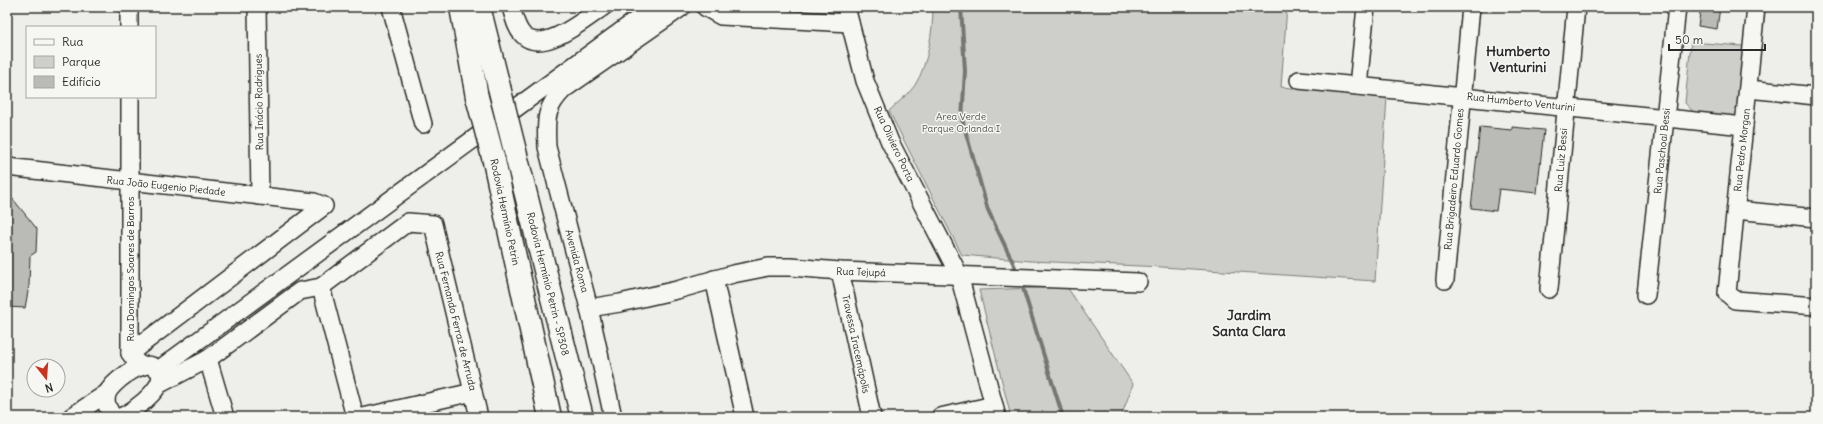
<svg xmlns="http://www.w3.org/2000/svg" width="1823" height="424" viewBox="0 0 1823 424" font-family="Delius,sans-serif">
<rect width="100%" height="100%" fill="#eeeeea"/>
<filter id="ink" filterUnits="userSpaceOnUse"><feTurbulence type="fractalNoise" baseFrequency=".025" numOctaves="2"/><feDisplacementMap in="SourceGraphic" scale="8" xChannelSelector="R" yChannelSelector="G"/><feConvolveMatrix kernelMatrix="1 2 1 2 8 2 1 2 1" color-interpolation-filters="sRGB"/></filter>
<g filter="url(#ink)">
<g fill="#cececa" stroke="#7c7c7a">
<path d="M933,7H1287L1281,87L1387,97L1375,281L1162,267L1031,261L962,255L889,111C897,103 909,94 915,85C928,65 933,30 933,7Z"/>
<polygon points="1691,42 1743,46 1738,115 1718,118 1698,117 1685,103"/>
<polygon points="1067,287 1133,384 1121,417 1011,417 979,290"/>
</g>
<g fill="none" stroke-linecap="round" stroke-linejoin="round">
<g stroke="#757573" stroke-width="4">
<polyline points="961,7 965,71 962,119 988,210 1015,267"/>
<polyline points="1021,282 1063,417"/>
</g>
</g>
<g fill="#babab7" stroke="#2b2b2b">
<polygon points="1701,7 1720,7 1717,29 1698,26"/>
<polygon points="1480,127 1512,130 1512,127 1544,130 1537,193 1499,189 1496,211 1471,208"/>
<polygon points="13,199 37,229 36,252 30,256 29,286 25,308 7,307 7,203"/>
</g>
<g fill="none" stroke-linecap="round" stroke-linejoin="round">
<defs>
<g id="minor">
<polyline points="129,7 129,27"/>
<polyline points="257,7 260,196"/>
<polyline points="391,7 423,124"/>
<path d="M511,7C514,17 516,28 523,35C543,55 585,19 603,7"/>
<polyline points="705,7 721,16 850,23"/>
<polyline points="846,7 865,81 890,142 959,275 997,417"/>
<polyline points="1756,7 1727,293 1735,300 1816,306"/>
<polyline points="1299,80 1744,126"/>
<polyline points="1358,86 1366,7"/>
<polyline points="1748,89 1816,96"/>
<polyline points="130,97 130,353 140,367"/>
<polyline points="7,167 314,202 324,206 130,353"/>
<polyline points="1736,210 1816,218"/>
<polyline points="840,271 872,417"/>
<polyline points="714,279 745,417"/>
<polyline points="1445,280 1471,7"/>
<polyline points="321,287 355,417"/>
<polyline points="1549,289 1576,7"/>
<polyline points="1646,295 1677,7"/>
<polyline points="589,308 620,303 677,290 733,274 768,267 791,267 840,271 1138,282"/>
<polyline points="208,359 225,417"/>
<polyline points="158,370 654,7"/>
<polyline points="160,384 208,359 300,291 321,287 408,222 433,224 479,417"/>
<polyline points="71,417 107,393"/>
<path d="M113,417C109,410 104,403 107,394C111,383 140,361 152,366C180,377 133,413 120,417"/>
<polyline points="363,417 473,392"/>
<path d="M613,417L589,308L547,147C546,122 544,108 564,89L682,7"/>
<polyline points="940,417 994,405"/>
</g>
<g id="major">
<polyline points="461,7 477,97"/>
<polyline points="479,7 499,87"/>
<polyline points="515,151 582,417"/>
<polyline points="494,161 550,417"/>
</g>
</defs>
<use href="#minor" stroke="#2b2b2b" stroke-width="20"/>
<use href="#major" stroke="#2b2b2b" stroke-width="25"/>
<use href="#minor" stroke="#f6f6f2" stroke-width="17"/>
<use href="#major" stroke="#f6f6f2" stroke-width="22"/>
<defs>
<g id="major-bridge">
<polyline points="499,87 515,151"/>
<polyline points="477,97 494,161"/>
</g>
</defs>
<use href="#major-bridge" stroke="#2b2b2b" stroke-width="25" stroke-linecap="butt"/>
<use href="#major-bridge" stroke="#f6f6f2" stroke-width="22"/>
</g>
</g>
<g text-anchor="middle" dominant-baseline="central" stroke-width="3" stroke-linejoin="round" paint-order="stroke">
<g font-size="10" fill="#2b2b2b" stroke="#f6f6f2">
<text transform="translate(259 102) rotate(-91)">Rua Inácio Rodrigues</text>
<text transform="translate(1521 102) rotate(6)">Rua Humberto Venturini</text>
<text transform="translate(894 144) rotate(65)">Rua Oliviero Porta</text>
<text transform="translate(1742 150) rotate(-84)">Rua Pedro Morgan</text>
<text transform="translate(1662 151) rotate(-84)">Rua Paschoal Bessi</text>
<text transform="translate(1561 160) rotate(-85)">Rua Luiz Bessi</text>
<text transform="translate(1454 179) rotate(-85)">Rua Brigadeiro Eduardo Gomes</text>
<text transform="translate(166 186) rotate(6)">Rua João Eugenio Piedade</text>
<text transform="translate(505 212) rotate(78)">Rodovia Hermínio Petrin</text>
<text transform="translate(577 261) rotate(75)">Avenida Roma</text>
<text transform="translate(130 269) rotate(-90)">Rua Domingos Soares de Barros</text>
<text transform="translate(861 272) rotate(2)">Rua Tejupá</text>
<text transform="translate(548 284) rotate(76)">Rodovia Hermínio Petrin - SP308</text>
<text transform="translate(456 321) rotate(76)">Rua Fernando Ferraz de Arruda</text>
<text transform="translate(856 344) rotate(78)">Travessa Iracemápolis</text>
</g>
<g font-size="10" fill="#545453" stroke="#f6f6f2">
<text x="961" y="116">Area Verde<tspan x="961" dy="12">Parque Orlanda I</tspan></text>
</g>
<g font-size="14" font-weight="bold" fill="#2b2b2b" stroke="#f6f6f2">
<text x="1518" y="51">Humberto<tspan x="1518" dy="16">Venturini</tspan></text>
<text x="1249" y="315">Jardim<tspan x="1249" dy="16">Santa Clara</tspan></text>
</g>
</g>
<rect width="1823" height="424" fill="none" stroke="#f6f6f2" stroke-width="24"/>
<rect x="12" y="12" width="1799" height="400" fill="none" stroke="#2b2b2b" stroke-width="1.5" filter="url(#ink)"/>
<rect x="26" y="26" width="130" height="72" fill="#f6f6f2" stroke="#a5a5a2"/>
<rect x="34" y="39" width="20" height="6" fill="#f6f6f2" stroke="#a5a5a2"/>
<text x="62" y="46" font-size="12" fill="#2b2b2b">Rua</text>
<rect x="34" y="56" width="20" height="12" fill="#cececa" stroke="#a5a5a2"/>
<text x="62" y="66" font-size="12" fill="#2b2b2b">Parque</text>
<rect x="34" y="76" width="20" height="12" fill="#babab7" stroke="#a5a5a2"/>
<text x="62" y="86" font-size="12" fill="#2b2b2b">Edifício</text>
<g transform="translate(46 378) rotate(163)"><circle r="19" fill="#f6f6f2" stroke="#a5a5a2"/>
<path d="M0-3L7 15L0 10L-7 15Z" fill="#c8321e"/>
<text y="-6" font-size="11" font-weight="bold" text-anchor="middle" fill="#2b2b2b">N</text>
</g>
<path d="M1669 44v6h96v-6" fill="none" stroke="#2b2b2b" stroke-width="2"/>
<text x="1675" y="44" font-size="12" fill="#2b2b2b" stroke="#f6f6f2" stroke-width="3" paint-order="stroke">50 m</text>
</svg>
